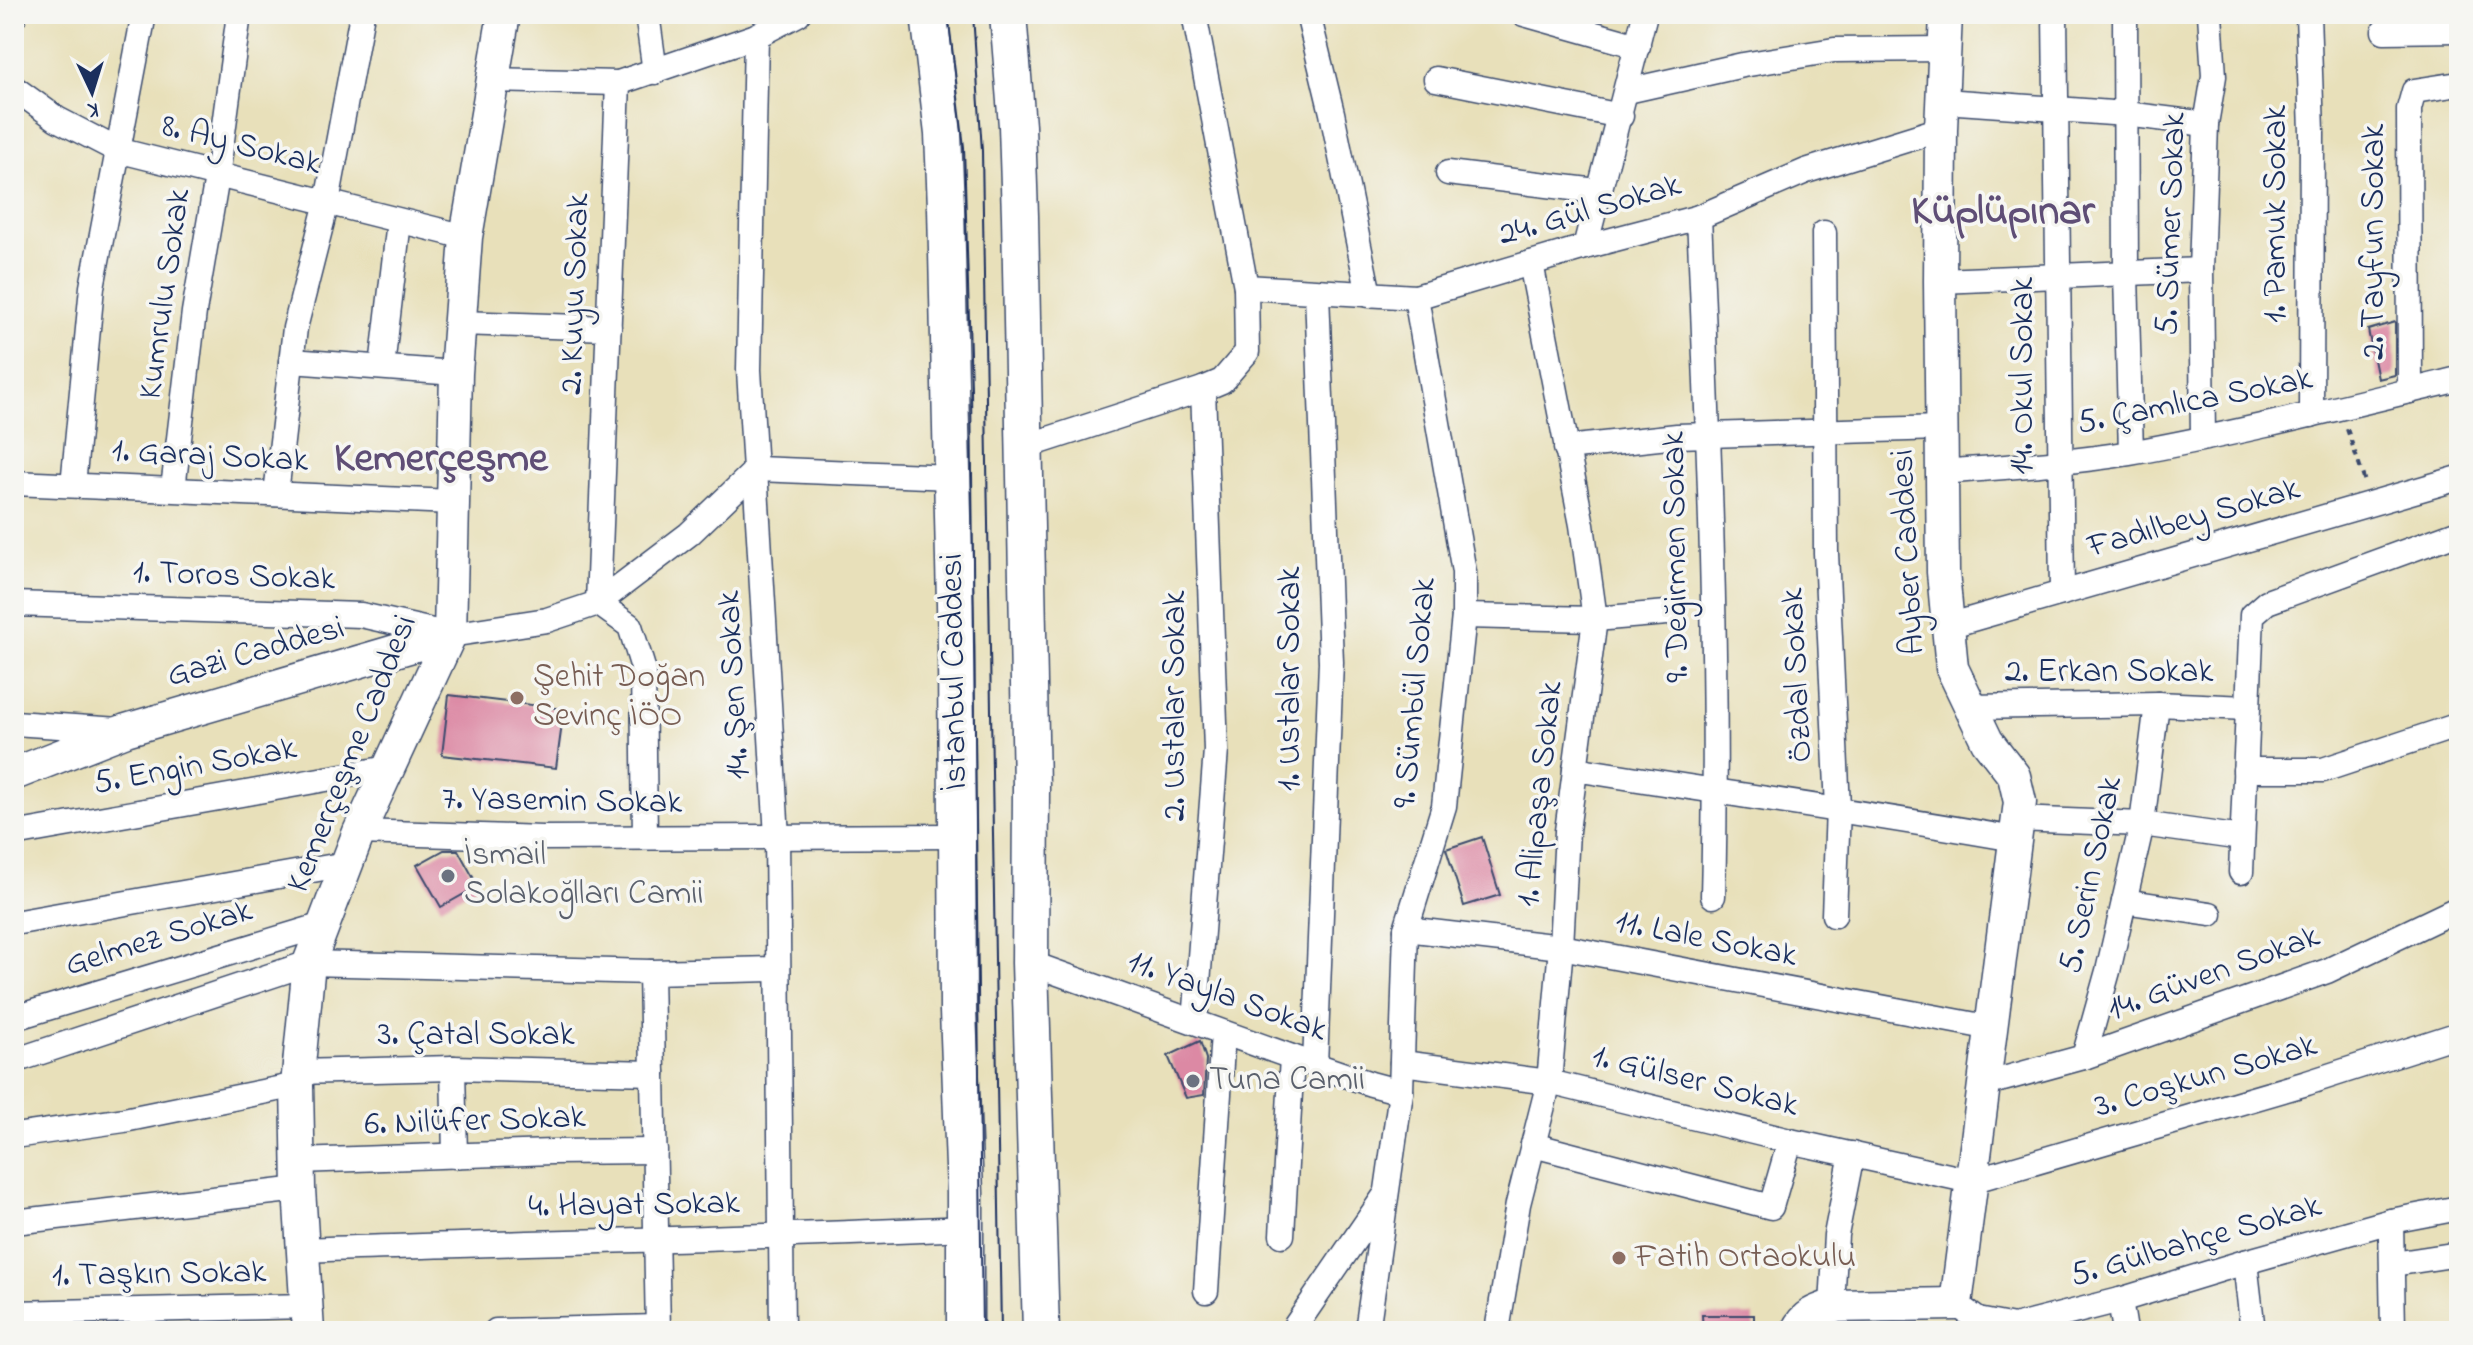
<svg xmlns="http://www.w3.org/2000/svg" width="2473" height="1345" viewBox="0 0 2473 1345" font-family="'Indie Flower',sans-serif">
<rect width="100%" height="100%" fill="#f6f6f2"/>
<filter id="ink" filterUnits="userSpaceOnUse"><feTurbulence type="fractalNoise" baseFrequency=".0125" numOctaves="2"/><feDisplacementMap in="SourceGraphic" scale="16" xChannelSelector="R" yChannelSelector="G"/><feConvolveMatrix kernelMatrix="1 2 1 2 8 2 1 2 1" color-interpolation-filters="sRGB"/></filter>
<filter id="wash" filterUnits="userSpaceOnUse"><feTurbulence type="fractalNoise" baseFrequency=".006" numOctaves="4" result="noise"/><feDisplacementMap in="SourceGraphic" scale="32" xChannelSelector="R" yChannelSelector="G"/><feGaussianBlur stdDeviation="1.8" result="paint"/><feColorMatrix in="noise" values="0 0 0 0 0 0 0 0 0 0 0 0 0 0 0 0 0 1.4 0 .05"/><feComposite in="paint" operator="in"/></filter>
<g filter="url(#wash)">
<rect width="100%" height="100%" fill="#e8e0ba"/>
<g id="blocks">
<g fill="#dc89a4">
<polygon points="2395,322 2395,375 2378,379 2368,330"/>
<polygon points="449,695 564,709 556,768 442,755"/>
<polygon points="1482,837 1500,895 1464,906 1446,849"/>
<polygon points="444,850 458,850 478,886 441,907 417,865"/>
<polygon points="1200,1041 1206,1059 1204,1095 1186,1098 1168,1056"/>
<polygon points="1702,1315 1754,1315 1754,1331 1703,1331"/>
</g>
</g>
</g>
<g filter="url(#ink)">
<use href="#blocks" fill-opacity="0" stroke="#3a4a6c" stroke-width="2"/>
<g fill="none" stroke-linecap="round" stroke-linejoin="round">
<defs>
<g id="minor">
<polyline points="647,14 655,72"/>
<polyline points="1308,14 1332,113 1369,295"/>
<polyline points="1524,14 1638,46"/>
<polyline points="2055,14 2062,593"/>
<polyline points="2125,14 2126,275 2131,452"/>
<polyline points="2308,14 2312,132 2311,415"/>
<polyline points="14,16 14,14"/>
<polyline points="2384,31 2459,30"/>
<polyline points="756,36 749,370 777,837 782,1331"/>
<polyline points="1436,79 1621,116"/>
<polyline points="493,80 618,83 756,36 798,14"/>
<polyline points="618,83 598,603 630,626 643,668 645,837"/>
<polyline points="14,88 57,119 117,150 466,237"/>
<polyline points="1627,91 1743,65 1834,50 1946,49"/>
<polyline points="1944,101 2126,114 2206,124"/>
<polyline points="1448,173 1597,191"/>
<path d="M1699,217C1709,443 1719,670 1713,896"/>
<polyline points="1824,233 1826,553 1838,808 1834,915"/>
<polyline points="1585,247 1645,14"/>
<polyline points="1940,281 2201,270"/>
<polyline points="1246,287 1416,297 1585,247 1699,217 1806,171 1941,129"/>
<polyline points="459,323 609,328"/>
<polyline points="291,361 456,373"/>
<polyline points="382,367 399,221"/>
<polyline points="2410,391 2409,109 2414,91 2459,84"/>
<polyline points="2203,437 2201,270 2206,124 2214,76 2210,14"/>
<polyline points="1024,447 1203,389 1222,381 1247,352 1246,287 1194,14"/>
<polyline points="1566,448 1677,436 1941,428"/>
<path d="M1941,472C2004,467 2068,463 2130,453C2241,433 2350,405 2459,379"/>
<polyline points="14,483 452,502"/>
<polyline points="73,485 92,287 144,14"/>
<polyline points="173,489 194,312 217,177 239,14"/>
<polyline points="276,494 295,328 327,202 362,14"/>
<polyline points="14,604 361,615 450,635 547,620 598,603 689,534 757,469 951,477"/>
<polyline points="1464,616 1595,619 1667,613"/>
<polyline points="1948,626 2459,478"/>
<polyline points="1970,707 2157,704 2247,708"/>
<polyline points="14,723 119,730"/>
<path d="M1575,769C1722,793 1868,813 2015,839"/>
<polyline points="2245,770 2323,770 2459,725"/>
<polyline points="2017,819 2142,824 2242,838"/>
<polyline points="359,832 542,838 957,836"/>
<polyline points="14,834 388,768"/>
<polyline points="2241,872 2252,615 2267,602 2459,532"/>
<polyline points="2124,901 2210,914"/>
<polyline points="14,923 346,864"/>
<polyline points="1406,929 1561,947 1992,1028"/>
<polyline points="1030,963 1292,1057 1371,1084 1401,1092"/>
<polyline points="651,972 658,1331"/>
<polyline points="14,1018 323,925"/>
<polyline points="1195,1022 1216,750 1203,389"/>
<polyline points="2084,1057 2108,971 2142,824 2157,704"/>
<polyline points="14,1061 309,963 651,972 778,969"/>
<polyline points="1402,1063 1549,1082 1790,1141 1971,1181 2307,1083 2459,1034"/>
<polyline points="1315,1065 1331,662 1317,293"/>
<polyline points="453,1068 455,1156"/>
<polyline points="298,1072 453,1068 653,1073"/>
<polyline points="1985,1084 2084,1057 2327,971 2459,908"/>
<polyline points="14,1136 124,1120 297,1085"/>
<polyline points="1533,1145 1771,1207 1790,1141"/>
<polyline points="298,1161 552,1152 655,1151"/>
<polyline points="2391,1221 2393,1331"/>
<polyline points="14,1222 299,1189"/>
<polyline points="1282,1235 1292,1057"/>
<path d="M303,1250C524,1242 745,1239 965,1228"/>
<polyline points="2245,1262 2253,1331"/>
<polyline points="2393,1264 2459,1254"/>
<polyline points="1206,1291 1223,1033"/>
<polyline points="2120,1300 2125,1331"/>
<polyline points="1956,1304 1978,1320 2014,1327 2120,1300 2245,1262 2391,1221 2459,1208"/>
<polyline points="1832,1306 1836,1235 1852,1154"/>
<polyline points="14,1313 306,1306"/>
<polyline points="496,1331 658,1327"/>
<polyline points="1292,1331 1386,1194"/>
<polyline points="1367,1331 1401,1092 1406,929 1444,806 1464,616 1464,572 1416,297"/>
<polyline points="1497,1331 1518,1204 1549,1082 1561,947 1567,831 1595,619 1582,525 1531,263"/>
</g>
<g id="major">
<polyline points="14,774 126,730 450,635"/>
<polyline points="308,1331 299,1189 297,1085 309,963 359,832 450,635 456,373 466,237 504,14"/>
<path d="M1797,1331C1804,1315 1816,1311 1832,1306L1956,1304L2020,802L2014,776L1987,741L1952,668L1948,626L1943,572L1940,281L1941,129L1946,14"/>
</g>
<g id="highway">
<polyline points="929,14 943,134 946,207 956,648 958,1011 965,1193 965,1331"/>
<polyline points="1008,14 1017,126 1020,216 1031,787 1030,963 1041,1331"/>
</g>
</defs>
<use href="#minor" stroke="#3a4a6c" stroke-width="27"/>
<use href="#major" stroke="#3a4a6c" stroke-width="35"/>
<use href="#highway" stroke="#3a4a6c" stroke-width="39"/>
<polyline stroke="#3a4a6c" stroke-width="4" stroke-dasharray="6 6" stroke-linecap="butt" points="2347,429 2366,485"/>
<use href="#minor" stroke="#fff" stroke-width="24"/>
<use href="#major" stroke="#fff" stroke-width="32"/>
<use href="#highway" stroke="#fff" stroke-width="36"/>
<g stroke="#1b2f5e" stroke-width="2">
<polyline points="948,14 964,147 971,389 982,1331"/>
<polyline points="973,14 982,151 1001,1331"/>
</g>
</g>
</g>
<g fill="#8d6e63" stroke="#f6f6f2" stroke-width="3">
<circle cx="517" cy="698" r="8"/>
<circle cx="1619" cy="1258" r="8"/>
</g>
<g fill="#6b7280" stroke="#f6f6f2" stroke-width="3">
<circle cx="448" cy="876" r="8"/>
<circle cx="1193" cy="1081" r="8"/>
</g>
<g text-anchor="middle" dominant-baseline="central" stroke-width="7" stroke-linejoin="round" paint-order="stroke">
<g font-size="34" fill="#1b2f5e" stroke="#f6f6f2">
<text transform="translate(241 146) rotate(14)">8. Ay Sokak</text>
<text transform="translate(1590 211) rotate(-16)">24. Gül Sokak</text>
<text transform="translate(2277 214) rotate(-90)">1. Pamuk Sokak</text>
<text transform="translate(2172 224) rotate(-88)">5. Sümer Sokak</text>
<text transform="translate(2375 242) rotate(-90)">2. Tayfun Sokak</text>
<text transform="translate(166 294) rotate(-82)">Kumrulu Sokak</text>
<text transform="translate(576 294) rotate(-88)">2. Kuyu Sokak</text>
<text transform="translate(2024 376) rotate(-90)">14. Okul Sokak</text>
<text transform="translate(2195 402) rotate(-11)">5. Çamlıca Sokak</text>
<text transform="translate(210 457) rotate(3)">1. Garaj Sokak</text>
<text transform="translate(2194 519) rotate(-16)">Fadılbey Sokak</text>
<text transform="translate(1909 552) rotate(-93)">Ayber Caddesi</text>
<text transform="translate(1677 557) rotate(-91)">9. Değirmen Sokak</text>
<text transform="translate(234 577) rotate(2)">1. Toros Sokak</text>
<text transform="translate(256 653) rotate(-16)">Gazi Caddesi</text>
<text transform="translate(955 672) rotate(-91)">İstanbul Caddesi</text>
<text x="2109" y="673">2. Erkan Sokak</text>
<text transform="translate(1798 675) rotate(-93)">Özdal Sokak</text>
<text transform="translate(1291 679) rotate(-90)">1. Ustalar Sokak</text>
<text transform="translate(735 685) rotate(-93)">14. Şen Sokak</text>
<text transform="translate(1416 693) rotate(-85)">9. Sümbül Sokak</text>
<text transform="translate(1176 706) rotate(-90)">2. Ustalar Sokak</text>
<text transform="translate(353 754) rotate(-68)">Kemerçeşme Caddesi</text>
<text transform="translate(195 767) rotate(-10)">5. Engin Sokak</text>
<text transform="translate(1541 794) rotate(-84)">1. Alipaşa Sokak</text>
<text transform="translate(562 802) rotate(1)">7. Yasemin Sokak</text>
<text transform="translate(2092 875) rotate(-78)">5. Serin Sokak</text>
<text transform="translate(159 939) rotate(-17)">Gelmez Sokak</text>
<text transform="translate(1706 940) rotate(11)">11. Lale Sokak</text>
<text transform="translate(2214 974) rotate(-20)">14. Güven Sokak</text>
<text transform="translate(1227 997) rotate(20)">11. Yayla Sokak</text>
<text x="476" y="1036">3. Çatal Sokak</text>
<text transform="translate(2206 1077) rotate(-16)">3. Coşkun Sokak</text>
<text transform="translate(1695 1082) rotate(14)">1. Gülser Sokak</text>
<text transform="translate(475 1122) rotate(-2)">6. Nilüfer Sokak</text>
<text transform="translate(634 1206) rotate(-1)">4. Hayat Sokak</text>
<text transform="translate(2196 1242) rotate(-16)">5. Gülbahçe Sokak</text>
<text transform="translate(159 1275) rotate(-1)">1. Taşkın Sokak</text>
</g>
<g font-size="34" fill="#785e54" stroke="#f6f6f2" text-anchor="start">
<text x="533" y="678">Şehit Doğan<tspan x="533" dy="39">Sevinç İÖO</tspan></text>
<text x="1635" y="1258">Fatih Ortaokulu</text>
</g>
<g font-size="34" fill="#5b616d" stroke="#f6f6f2" text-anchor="start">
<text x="464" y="856">İsmail<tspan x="464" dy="39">Solakoğlları Camii</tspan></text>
<text x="1209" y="1081">Tuna Camii</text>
</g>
<g font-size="42" font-weight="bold" fill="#5f4e76" stroke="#f6f6f2">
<text x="2003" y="212">Küplüpınar</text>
<text x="441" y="459">Kemerçeşme</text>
</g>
</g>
<rect width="2473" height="1345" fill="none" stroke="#f6f6f2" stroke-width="48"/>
<g transform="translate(92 92) rotate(176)" stroke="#f6f6f2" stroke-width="6" paint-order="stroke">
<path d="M0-6L14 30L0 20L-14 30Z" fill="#1b2f5e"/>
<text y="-12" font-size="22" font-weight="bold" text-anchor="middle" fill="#1b2f5e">K</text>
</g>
</svg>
